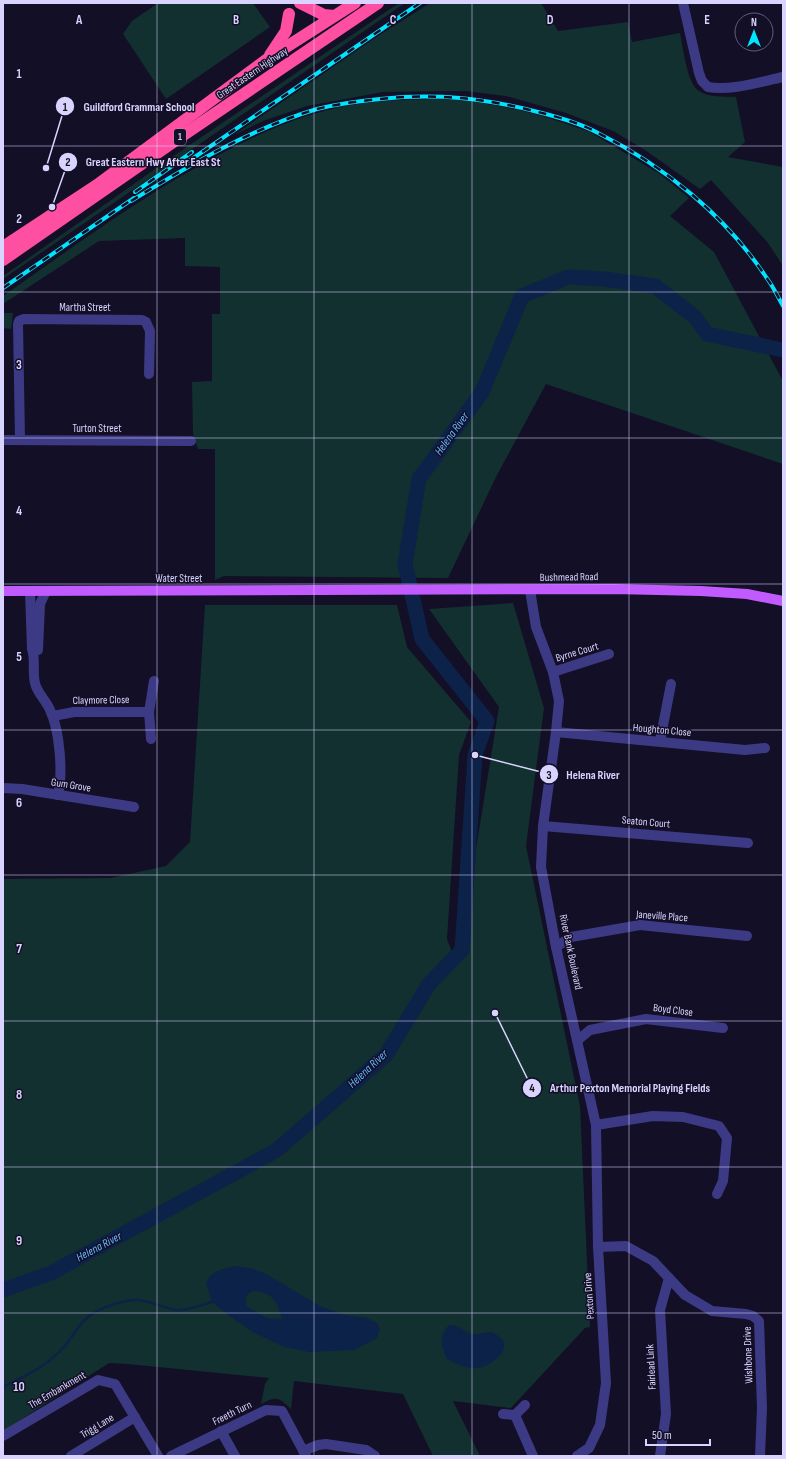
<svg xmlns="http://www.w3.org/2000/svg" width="786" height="1459" viewBox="0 0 786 1459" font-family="'Sofia Sans Condensed',sans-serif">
<rect width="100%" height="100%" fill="#130f26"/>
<g fill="#12302f">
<polygon points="158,3 253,3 270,27 166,99 123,34 132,21"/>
<polygon points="399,3 405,3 3,279 3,276 175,155"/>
<path d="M430,3H541L558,31L628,22L632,42L680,33C683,47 687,84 699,91C709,98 725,96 736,97L745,142L728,157L783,167V266L768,243L711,180L700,189L645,150L613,131L566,113L506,96L465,91L383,92L307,106L263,121L234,135L378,36Z"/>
<path d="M435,99L471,101L519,110L549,118L590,132L660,174L689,198L670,216L714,252L783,381V464L546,384L496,477L448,578L224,576L215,580V449H198L193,434L192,382L212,381V314H220V267L185,266V238L99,241L3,304V296C72,248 140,197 215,157C250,138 286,121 324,111C360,101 398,100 435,99Z"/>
<polygon points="3,313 13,313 11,329 3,328"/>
<path d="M513,603L544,708L526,846L580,1106L590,1327L585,1328L511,1408L453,1401L480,1456H433L403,1394L294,1381L291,1409C278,1397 277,1396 261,1404L265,1384L269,1378L128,1364L109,1363L3,1431V879L111,878L166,866L190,842L205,605H397L407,647L471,722L459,755L447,939L457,966L499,707L429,609Z"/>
</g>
<g fill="#0c2248" fill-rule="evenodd">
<path d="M236,1266L250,1268L266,1274L320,1306L344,1315L367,1318L377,1323L380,1329L377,1338L354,1350L310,1352L284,1347L251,1331L228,1315L212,1302L206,1283C211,1270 223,1269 236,1266ZM253,1291C273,1292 277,1301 282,1319L267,1318L247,1307C245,1299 245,1295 253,1291Z"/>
<path d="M449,1325C461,1324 463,1333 473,1334C480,1335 486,1332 492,1332C497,1335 502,1337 504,1342C507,1355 487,1368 477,1368C466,1369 456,1364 447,1359C441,1345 438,1337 449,1325Z"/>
</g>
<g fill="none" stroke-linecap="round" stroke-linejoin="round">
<path stroke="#0c2248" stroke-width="2.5" d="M3,1387C26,1376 47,1366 64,1347C74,1335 82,1318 97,1311C107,1306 127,1299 138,1300C151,1301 163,1308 176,1310C189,1311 200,1305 212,1302"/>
<polyline stroke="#0c2248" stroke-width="15" points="3,1290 51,1273 277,1150 386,1055 429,984 462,950 475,755 487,721 422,639 405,564 419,479 482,392 522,296 568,277 604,279 655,286 695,317 707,334 783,350"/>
<g stroke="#3d3a85" stroke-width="10">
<path d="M683,3L699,73L702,81L708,87C732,91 759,82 783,77"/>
<polyline points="3,440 191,441"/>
<polyline points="20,440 18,324 19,321 24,319 142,320 146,322 150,331 149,374"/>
<polyline points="530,590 536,627 553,672 559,701 556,732 543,826 541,867 556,947 596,1125 653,1116 683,1117 719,1126 727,1138 723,1181 717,1194"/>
<path d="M30,591L32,649C36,661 32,671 35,683C37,693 46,700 50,710C60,731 63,773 58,795"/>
<polyline points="38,650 40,604 46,591"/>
<polyline points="553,672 609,654"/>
<polyline points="53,716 74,712 149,712"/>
<polyline points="556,732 745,750 765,748"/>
<polyline points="151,739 149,712 154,681"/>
<polyline points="660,741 671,684"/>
<polyline points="3,788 22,789 134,807"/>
<polyline points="543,826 748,843"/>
<polyline points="556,947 571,937 640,925 747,936"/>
<polyline points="578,1040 590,1030 646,1019 723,1028"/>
<polyline points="598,1247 626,1246 653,1261 685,1295 712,1311 746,1314 753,1316 759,1321 762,1408 760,1456"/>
<polyline points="503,1414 515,1415"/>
<polyline points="515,1415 533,1456"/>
<polyline points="515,1415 525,1405"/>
<polyline points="221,1431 235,1456"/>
<polyline points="3,1436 98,1380 115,1384 158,1456"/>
<polyline points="303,1451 318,1445 326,1444 366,1450 375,1456"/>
<polyline points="71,1456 135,1417"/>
<polyline points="171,1456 266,1410 282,1411 306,1456"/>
<polyline points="577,1456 589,1448 600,1425 606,1383 598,1247 596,1125"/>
<polyline points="660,1456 666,1414 660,1310 669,1278"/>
</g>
<polyline stroke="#c25bff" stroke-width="10" points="3,591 614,589 701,591 747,594 783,601"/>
<g stroke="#ff4fa3" stroke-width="12">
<polyline points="300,3 324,15 334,16"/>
<polyline points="270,55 286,31 289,14"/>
<polyline points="3,247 97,185 266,60 355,3"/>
<polyline points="3,260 176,140 378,3"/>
</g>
<defs>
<g id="rail">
<polyline points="189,161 420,3"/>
<polyline points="135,192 192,152"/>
<path d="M131,201C190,165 250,129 317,109C337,104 359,101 380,99C436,93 484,98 538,112C558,117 580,123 598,133C664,166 725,215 766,277C773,286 778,297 783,306"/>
<polyline points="3,288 134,198"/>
</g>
</defs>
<use href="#rail" stroke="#00e5ff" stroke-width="4"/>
<use href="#rail" stroke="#130f26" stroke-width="2.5" stroke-dasharray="8" stroke-linecap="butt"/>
</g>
<path fill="none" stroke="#d9d4ff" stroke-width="1" stroke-opacity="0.55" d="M157,3V1456M314,3V1456M472,3V1456M629,3V1456M3,146H783M3,292H783M3,438H783M3,584H783M3,730H783M3,875H783M3,1021H783M3,1167H783M3,1313H783"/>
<g text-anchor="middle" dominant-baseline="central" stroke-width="3" stroke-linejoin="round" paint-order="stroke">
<rect fill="#130f26" stroke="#9e99be" stroke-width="1" x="174" y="129" width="12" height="16" rx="3"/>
<g font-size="10" font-weight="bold" fill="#d9d4ff">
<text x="180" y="137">1</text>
</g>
<g font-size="11" fill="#d9d4ff" stroke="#130f26">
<text transform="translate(252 73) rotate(-34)">Great Eastern Highway</text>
<text x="85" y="307">Martha Street</text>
<text x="97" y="428">Turton Street</text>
<text transform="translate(569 577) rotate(-1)">Bushmead Road</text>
<text x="179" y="578">Water Street</text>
<text transform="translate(577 652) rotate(-17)">Byrne Court</text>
<text transform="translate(101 700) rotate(-1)">Claymore Close</text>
<text transform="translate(662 730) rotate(5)">Houghton Close</text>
<text transform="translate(71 785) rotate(9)">Gum Grove</text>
<text transform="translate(646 822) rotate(5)">Seaton Court</text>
<text transform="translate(662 916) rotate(4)">Janeville Place</text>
<text transform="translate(571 952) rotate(78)">River Bank Boulevard</text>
<text transform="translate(673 1010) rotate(7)">Boyd Close</text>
<text transform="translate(589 1296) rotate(-94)">Pexton Drive</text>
<text transform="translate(748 1355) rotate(-92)">Wishbone Drive</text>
<text transform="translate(651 1367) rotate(-93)">Fairlead Link</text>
<text transform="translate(57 1390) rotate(-30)">The Embankment</text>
<text transform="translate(232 1413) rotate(-26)">Freeth Turn</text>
<text transform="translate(97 1426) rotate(-31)">Trigg Lane</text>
</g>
<g font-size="12" font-style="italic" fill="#62b6ff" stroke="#130f26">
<text transform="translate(452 434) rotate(-54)">Helena River</text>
<text transform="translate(368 1069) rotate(-43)">Helena River</text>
<text transform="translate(99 1247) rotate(-28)">Helena River</text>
</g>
</g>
<g font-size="13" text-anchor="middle" font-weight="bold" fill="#d9d4ff" stroke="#130f26" stroke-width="3" stroke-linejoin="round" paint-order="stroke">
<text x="79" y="24">A</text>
<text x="236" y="24">B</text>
<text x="393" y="24">C</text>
<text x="550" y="24">D</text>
<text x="707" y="24">E</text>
<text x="19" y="78">1</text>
<text x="19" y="223">2</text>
<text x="19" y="369">3</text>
<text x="19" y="515">4</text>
<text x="19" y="661">5</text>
<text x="19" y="807">6</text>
<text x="19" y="953">7</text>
<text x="19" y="1099">8</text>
<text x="19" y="1245">9</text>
<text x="19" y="1391">10</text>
</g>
<path fill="none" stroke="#d9d4ff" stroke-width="1.5" d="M46 168L65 106M52 207L68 162M475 755L549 774M495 1013L532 1088"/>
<g fill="#d9d4ff" stroke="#130f26" stroke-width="1.5">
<circle cx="46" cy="168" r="4"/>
<circle cx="52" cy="207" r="4"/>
<circle cx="475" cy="755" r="4"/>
<circle cx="495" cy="1013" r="4"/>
<circle cx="65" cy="106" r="10"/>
<circle cx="68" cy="162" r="10"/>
<circle cx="549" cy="774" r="10"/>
<circle cx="532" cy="1088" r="10"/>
</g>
<g font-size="12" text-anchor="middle" font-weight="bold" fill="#111">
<text x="65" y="111">1</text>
<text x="68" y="166">2</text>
<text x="549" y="779">3</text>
<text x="532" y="1092">4</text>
</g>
<g font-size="12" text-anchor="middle" font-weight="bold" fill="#d9d4ff" stroke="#130f26" stroke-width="3" stroke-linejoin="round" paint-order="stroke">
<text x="139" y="111">Guildford Grammar School</text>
<text x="153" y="166">Great Eastern Hwy After East St</text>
<text x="593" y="779">Helena River</text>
<text x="630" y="1092">Arthur Pexton Memorial Playing Fields</text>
</g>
<rect width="786" height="1459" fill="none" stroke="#d9d4ff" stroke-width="8"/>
<g transform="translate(754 32)"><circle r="19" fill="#130f26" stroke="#625e7d"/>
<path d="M0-3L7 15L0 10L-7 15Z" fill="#00e5ff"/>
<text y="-6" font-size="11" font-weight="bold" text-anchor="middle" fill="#d9d4ff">N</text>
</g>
<path d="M646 1439v6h64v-6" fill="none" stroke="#d9d4ff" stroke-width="2"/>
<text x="652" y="1439" font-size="12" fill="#d9d4ff" stroke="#130f26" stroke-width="3" paint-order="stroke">50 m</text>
</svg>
